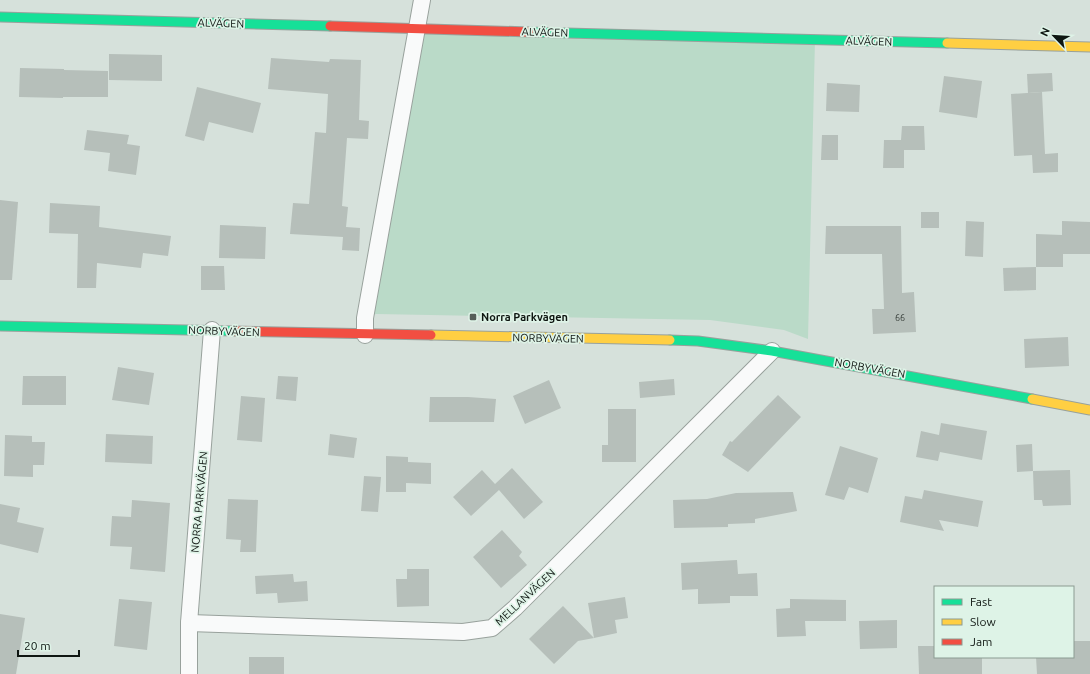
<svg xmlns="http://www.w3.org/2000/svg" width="1090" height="674" viewBox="0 0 1090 674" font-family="Ubuntu,sans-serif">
<rect width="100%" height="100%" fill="#d6e1db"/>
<polygon fill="#badac8" points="416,28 815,39 808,339 784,330 710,320 376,314 365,318"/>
<g fill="#b6bfba">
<polygon points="109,54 162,55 162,81 109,80"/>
<polygon points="271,58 329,62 330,59 361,60 359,120 369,121 368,139 347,138 342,206 348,207 346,227 360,228 359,251 342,250 343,237 290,234 293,203 309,204 315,132 326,133 328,94 268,89"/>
<polygon points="20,68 64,69 64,70 108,71 108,97 63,97 63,98 19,97"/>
<polygon points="1052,73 1053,91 1028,93 1027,74"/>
<polygon points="944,76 982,81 977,118 939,112"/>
<polygon points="827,83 860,85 859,112 826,111"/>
<polygon points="197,87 261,103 253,133 209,122 204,141 185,136"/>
<polygon points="1042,92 1045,154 1058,153 1058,172 1033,173 1032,155 1014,156 1011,94"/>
<polygon points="902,126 924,126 925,150 904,150 904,168 883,168 884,140 901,140"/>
<polygon points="87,130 129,135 127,144 140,146 136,175 108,171 110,153 84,150"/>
<polygon points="822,135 838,135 838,160 821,160"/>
<polygon points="0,200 18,202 12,280 0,280"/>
<polygon points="50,203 100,206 99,227 171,236 168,256 143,253 141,268 97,263 96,288 77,288 78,234 49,233"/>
<rect x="921" y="212" width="18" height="16"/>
<polygon points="966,221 984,222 983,257 965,256"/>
<polygon points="1062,221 1090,222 1090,254 1063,254 1063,267 1036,267 1036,234 1062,235"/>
<polygon points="220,225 266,227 265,259 219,258"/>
<polygon points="826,226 901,226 902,293 914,292 916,332 873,334 872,309 884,309 882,254 825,254"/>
<polygon points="201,266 224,266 225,290 201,290"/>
<polygon points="1036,267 1036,290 1004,291 1003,268"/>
<polygon points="1068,337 1069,366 1025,368 1024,339"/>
<polygon points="118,367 154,373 149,405 112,400"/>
<polygon points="23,376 66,376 66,405 22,405"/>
<polygon points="278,376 298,377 296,401 276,399"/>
<polygon points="674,379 675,395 640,398 639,382"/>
<polygon points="549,380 561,408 525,424 513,396"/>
<polygon points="778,395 801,417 748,472 722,455 730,441 732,442"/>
<polygon points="241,396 265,398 262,442 237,440"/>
<polygon points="430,397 468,397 496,399 494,422 429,422"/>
<polygon points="608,409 636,409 636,462 602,462 602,445 608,445"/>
<polygon points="941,423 987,431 982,460 940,452 938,461 916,457 921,431 939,435"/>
<polygon points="106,434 153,436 152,464 105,462"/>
<polygon points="330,434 357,438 354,458 328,455"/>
<polygon points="5,435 32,436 32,442 45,442 44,465 33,465 33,477 4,476"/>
<polygon points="1032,444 1033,471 1017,472 1016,445"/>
<polygon points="840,446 878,458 868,493 849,487 844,500 825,495"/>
<polygon points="386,456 408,457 408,462 431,463 431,484 406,483 406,492 386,492"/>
<polygon points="512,468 543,502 524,519 499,490 471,516 453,497 482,470 495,484"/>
<polygon points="1070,470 1071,505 1043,506 1042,500 1034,500 1033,471"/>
<polygon points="364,476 381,477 378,512 361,511"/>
<polygon points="924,490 983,501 978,527 939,520 944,531 900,522 905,496 922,499"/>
<polygon points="793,492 797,511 755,519 755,523 728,524 728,527 674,528 673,500 707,499 736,493"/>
<polygon points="228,499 258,500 256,552 240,552 241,540 226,539"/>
<polygon points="132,500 170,503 165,572 130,569 132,547 110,546 112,516 131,517"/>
<polygon points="0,504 20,508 17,522 44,528 38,553 0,544"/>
<polygon points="502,530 522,552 519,556 527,565 501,588 473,557"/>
<polygon points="737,560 738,574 757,573 758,596 730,596 730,603 698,604 698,589 682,590 681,563"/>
<polygon points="407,569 429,569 429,606 397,607 396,579 407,579"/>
<polygon points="293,574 294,582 307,581 308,601 278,603 277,593 256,594 255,576"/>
<polygon points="625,597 628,618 615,620 617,633 594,638 588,603"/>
<polygon points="119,599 152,602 147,650 114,646"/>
<polygon points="790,599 846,600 846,621 805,621 806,636 777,637 776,609 790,608"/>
<polygon points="563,606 594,638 578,641 554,664 529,639"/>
<polygon points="0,614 25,618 16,674 0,674"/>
<polygon points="897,620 897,648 860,649 859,621"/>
<polygon points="1073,641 1090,641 1090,674 1037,674 1036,657 1073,657"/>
<polygon points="918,646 935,646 935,657 982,657 982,674 919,674"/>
<rect x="249" y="657" width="35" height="17"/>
</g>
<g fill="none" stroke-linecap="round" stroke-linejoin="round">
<defs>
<g id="street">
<polyline points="365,335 365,318 422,0"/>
<polyline points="189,623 463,632 492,628 515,608 772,351"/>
<polyline points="189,674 189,623 212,330"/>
</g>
<g id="fast">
<polyline points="0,17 330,26"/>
<polyline points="529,32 947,43"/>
<polyline points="0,326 234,331"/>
<polyline points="670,340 698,341 772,351 1032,399"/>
</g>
<g id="slow">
<polyline points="947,43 1090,47"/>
<polyline points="431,335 670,340"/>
<polyline points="1032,399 1090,410"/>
</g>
<g id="jam">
<polyline points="330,26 529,32"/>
<polyline points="234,331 431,335"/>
</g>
</defs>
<use href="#street" stroke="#98a19c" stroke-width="18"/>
<use href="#fast" stroke="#98a19c" stroke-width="11"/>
<use href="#slow" stroke="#98a19c" stroke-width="11"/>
<use href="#jam" stroke="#98a19c" stroke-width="11"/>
<use href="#street" stroke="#f9fafa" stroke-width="16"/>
<use href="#fast" stroke="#16e098" stroke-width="9"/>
<use href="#slow" stroke="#ffcf43" stroke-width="9"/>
<use href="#jam" stroke="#f24e42" stroke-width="9"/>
</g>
<rect fill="#555d58" stroke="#def3e7" stroke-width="1.5" x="469" y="313" width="8" height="8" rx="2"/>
<g text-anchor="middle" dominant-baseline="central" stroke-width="3.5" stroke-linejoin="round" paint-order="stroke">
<g font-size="9" fill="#39403c">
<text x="900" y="318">66</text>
</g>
<g font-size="11" fill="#0f1612" stroke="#def3e7">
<text transform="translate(221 23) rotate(2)">ALVÄGEN</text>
<text transform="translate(545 32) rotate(2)">ALVÄGEN</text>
<text transform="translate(869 41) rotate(2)">ALVÄGEN</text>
<text transform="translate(224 331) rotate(2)">NORBYVÄGEN</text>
<text transform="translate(548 338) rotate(1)">NORBYVÄGEN</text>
<text transform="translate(870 368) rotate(10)">NORBYVÄGEN</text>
<text transform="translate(199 502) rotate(-85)">NORRA PARKVÄGEN</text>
<text transform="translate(525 597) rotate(-43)">MELLANVÄGEN</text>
</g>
<g font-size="11" font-weight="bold" fill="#0f1612" stroke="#def3e7" text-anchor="start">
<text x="481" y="317">Norra Parkvägen</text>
</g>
</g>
<rect x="934" y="586" width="140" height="72" fill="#def3e7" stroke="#8b9b92"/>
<rect x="942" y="599" width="20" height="6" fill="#16e098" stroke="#8b9b92"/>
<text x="970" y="606" font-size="12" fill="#0f1612">Fast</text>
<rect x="942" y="619" width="20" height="6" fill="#ffcf43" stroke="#8b9b92"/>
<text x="970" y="626" font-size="12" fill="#0f1612">Slow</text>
<rect x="942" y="639" width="20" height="6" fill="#f24e42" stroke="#8b9b92"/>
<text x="970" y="646" font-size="12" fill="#0f1612">Jam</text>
<g transform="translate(1054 36) rotate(295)" stroke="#def3e7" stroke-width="3" paint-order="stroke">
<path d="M0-3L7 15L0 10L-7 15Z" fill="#0f1612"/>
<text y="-6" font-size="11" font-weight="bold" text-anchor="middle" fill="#0f1612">N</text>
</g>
<path d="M18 650v6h61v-6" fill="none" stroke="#0f1612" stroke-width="2"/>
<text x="24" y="650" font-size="12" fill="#0f1612" stroke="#def3e7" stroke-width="3" paint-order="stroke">20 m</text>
</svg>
